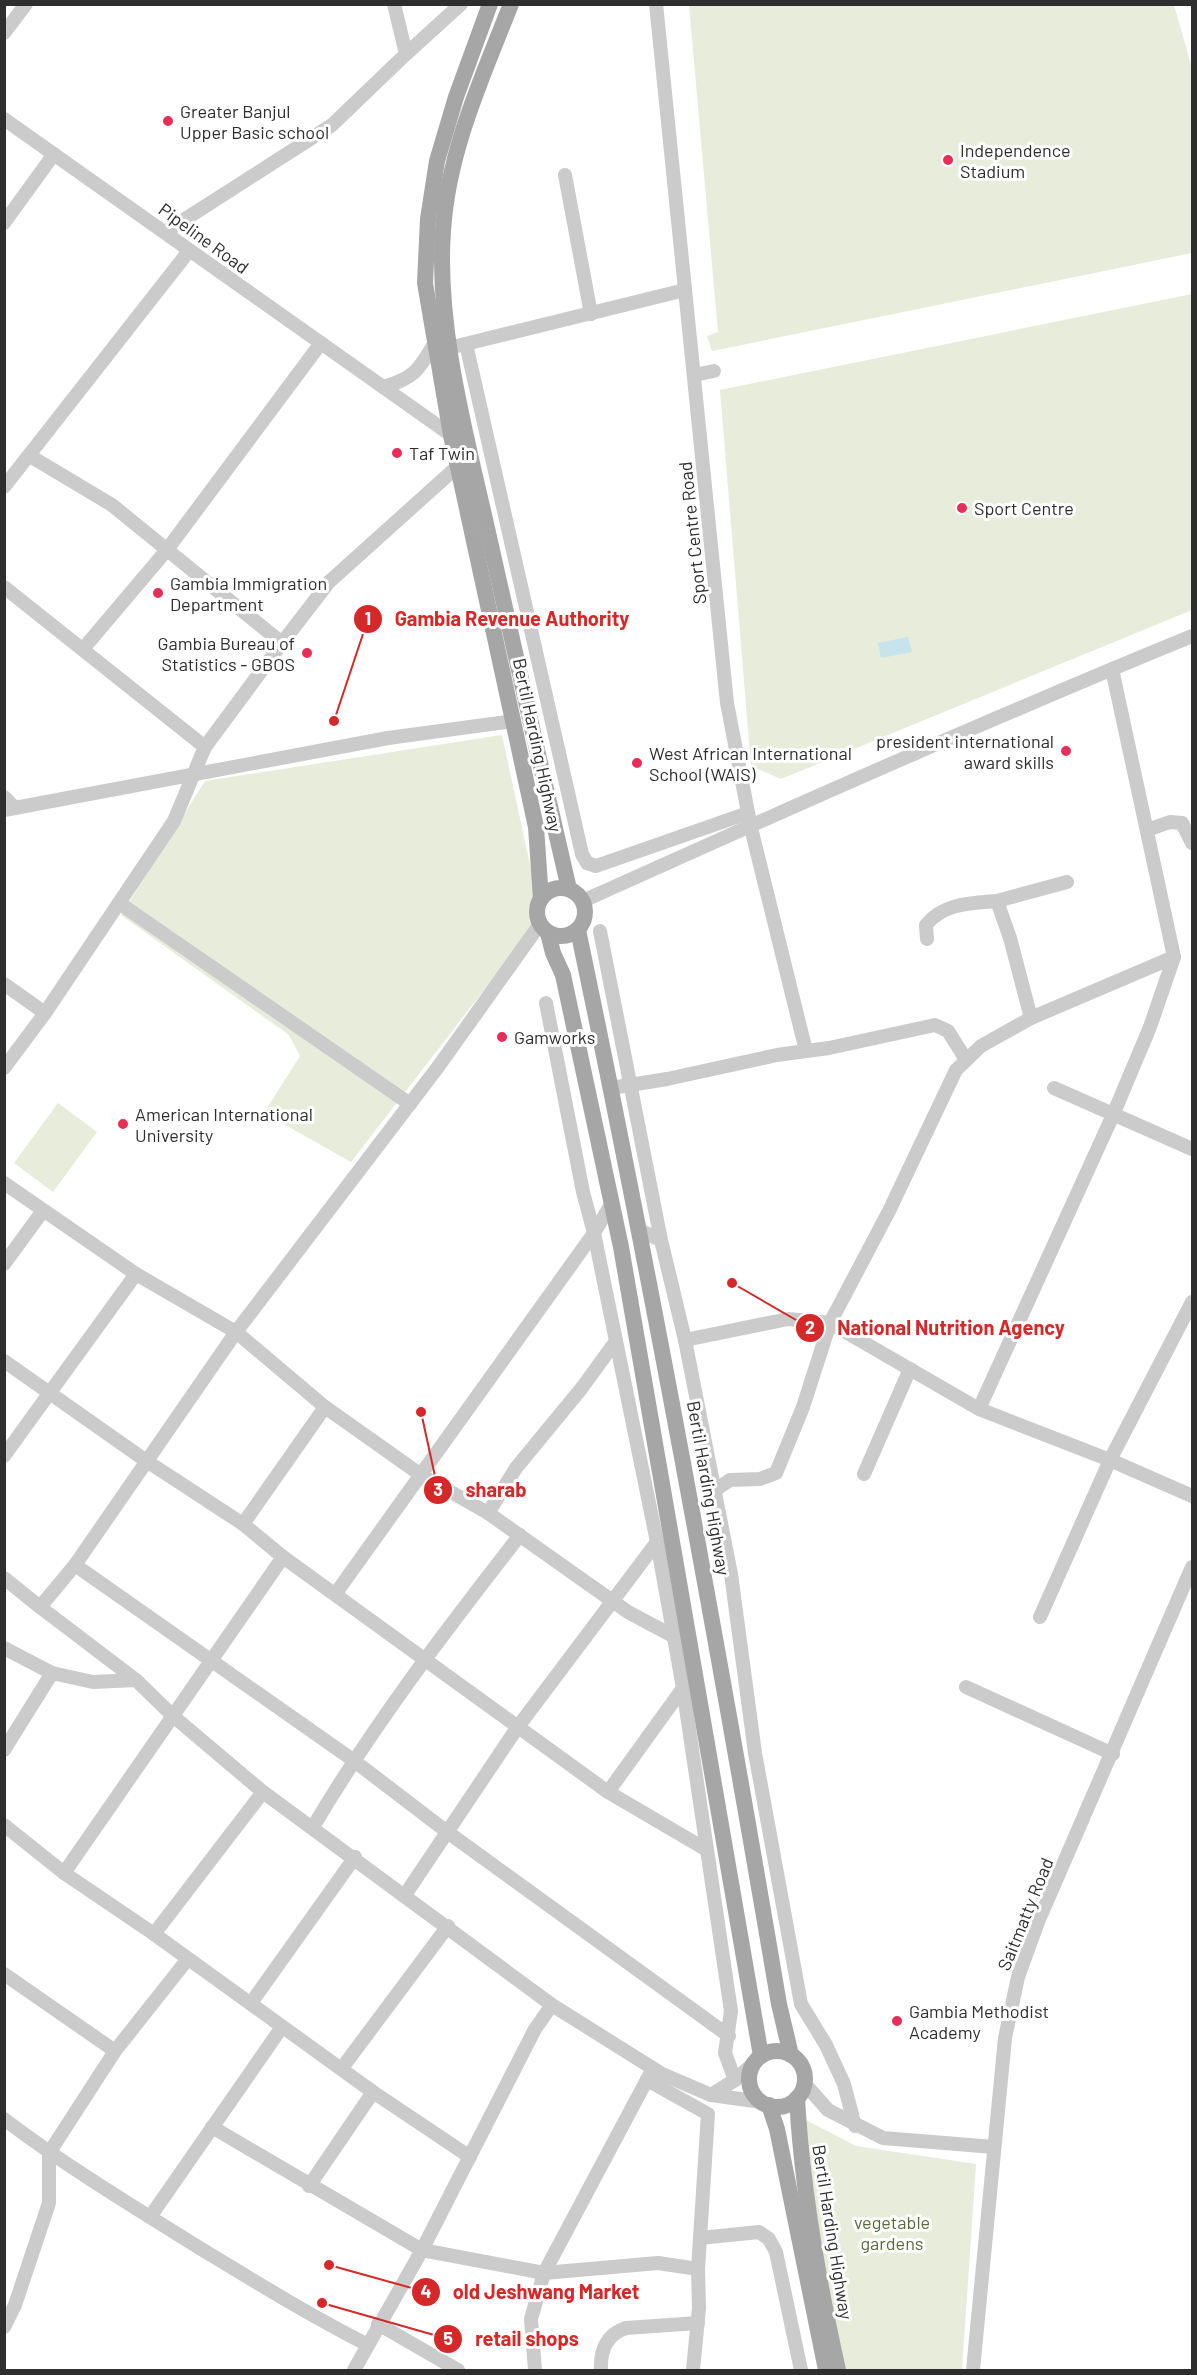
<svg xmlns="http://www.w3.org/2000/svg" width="1197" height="2375" viewBox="0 0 1197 2375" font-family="Barlow,sans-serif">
<rect width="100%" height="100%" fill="#fff"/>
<g fill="#e7ecdb">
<polygon points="689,5 1174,5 1192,68 1192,253 712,351 707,336 718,332"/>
<polygon points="1192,294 1192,610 781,779 751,766 720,390"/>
<polygon points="502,735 541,916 351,1162 264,1113 300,1056 289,1035 121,915 205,781"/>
<polygon points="58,1103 97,1132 53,1192 14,1163"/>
<polygon points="804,2119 856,2146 976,2164 962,2370 840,2370 796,2124"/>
</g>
<polygon fill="#c7e3ec" points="908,637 912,652 881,658 878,643"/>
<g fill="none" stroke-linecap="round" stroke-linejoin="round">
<g stroke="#cbcbcb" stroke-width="14">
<polyline points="656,4 727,703 751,828 806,1051"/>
<polyline points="4,33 26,4"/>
<polyline points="406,54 461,4"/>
<polyline points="4,119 451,435"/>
<polyline points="565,175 591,314"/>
<polyline points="4,223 54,154"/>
<polyline points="165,232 332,125 406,54 394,4"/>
<polyline points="466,344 582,854 587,863 596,866 748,813"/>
<polyline points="457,346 685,290"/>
<polyline points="694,375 714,371"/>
<path d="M383,387C413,379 419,370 434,344"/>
<polyline points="30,456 112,505 282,643"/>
<polyline points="4,487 189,251"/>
<polyline points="4,587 205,747"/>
<polyline points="83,649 166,551 321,343"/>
<polyline points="4,797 15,808"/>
<polyline points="4,810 388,738 514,721"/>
<polyline points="1147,830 1170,822 1182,823 1192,843"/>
<path d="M583,901C785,810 987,720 1192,636"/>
<polyline points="997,901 1067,882"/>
<polyline points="119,903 410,1104"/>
<polyline points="600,931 661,1240"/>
<path d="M927,939L926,925C943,903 972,903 997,901L1010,938L1031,1018"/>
<polyline points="4,984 45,1013"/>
<polyline points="546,1003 583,1192 594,1233 657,1542 683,1688 731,2011 725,2053 735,2080"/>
<polyline points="4,1068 45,1013 174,821 205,747 282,643 329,582 458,466"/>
<polyline points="611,1088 667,1079 777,1055 829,1048 935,1025 948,1031 965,1058"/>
<polyline points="1054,1088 1192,1149"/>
<polyline points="4,1183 136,1274 236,1332 325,1407 421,1475 488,1513 516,1468 581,1389 616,1341"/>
<polyline points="641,1231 661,1240 685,1340 731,1574 755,1753 801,2004 826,2045 844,2084 855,2126"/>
<polyline points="4,1264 42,1212"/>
<polyline points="685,1340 788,1319 830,1323 979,1409 1110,1460 1192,1496"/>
<polyline points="4,1361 145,1460 243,1524 283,1557 608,1792 707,1850"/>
<polyline points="979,1409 1113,1115 1150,1027 1174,957 1112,669"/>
<polyline points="4,1456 136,1274"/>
<polyline points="864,1474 910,1369"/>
<polyline points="715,1490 730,1480 760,1479 776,1473 803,1407 830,1323 889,1211 956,1070 981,1046 1031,1018 1174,957"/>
<polyline points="488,1513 628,1612 673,1636"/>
<polyline points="243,1524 325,1407"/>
<polyline points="75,1565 353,1760 446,1831 729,2036"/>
<polyline points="4,1578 40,1607 75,1565 236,1332 438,1067 540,924"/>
<polyline points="336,1593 594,1233 612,1203"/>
<polyline points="40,1607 136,1680 173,1716 263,1792 552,2005 662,2074 711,2095 762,2102"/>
<polyline points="1040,1617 1110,1460 1192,1302"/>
<polyline points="4,1648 52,1673 93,1682 136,1680"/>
<polyline points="966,1687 1113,1754"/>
<polyline points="4,1750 52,1673"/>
<polyline points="608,1792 683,1688"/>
<polyline points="4,1825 64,1873 154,1934 373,2092 470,2157"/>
<path d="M313,1827C374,1724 446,1630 520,1535"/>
<polyline points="64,1873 283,1557"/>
<polyline points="405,1895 517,1728 657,1542"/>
<polyline points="154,1934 263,1792"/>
<polyline points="4,1974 115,2051"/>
<polyline points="251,2003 355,1857"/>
<polyline points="342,2068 448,1926"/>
<polyline points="804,2083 828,2110 883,2138 994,2147"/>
<polyline points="711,2095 735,2080 756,2061"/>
<path d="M4,2119C66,2166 132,2206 198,2247C254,2281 309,2315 368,2345"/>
<polyline points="212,2127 422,2250 544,2273 658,2263 698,2269 708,2114 647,2080"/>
<polyline points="309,2186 373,2092"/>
<polyline points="150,2217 282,2027"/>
<polyline points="700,2238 759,2232 769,2239 776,2252 801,2370"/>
<polyline points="378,2324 458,2370"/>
<polyline points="4,2327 15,2305 49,2203 49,2153 115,2051 187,1960"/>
<polyline points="354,2370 422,2250 535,2029 552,2005"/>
<polyline points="535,2370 531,2319 544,2273 650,2074"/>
<path d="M601,2370C600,2350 607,2334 626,2328L698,2323"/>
<polyline points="693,2370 699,2308 698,2269"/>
<polyline points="973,2370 1005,2038 1018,1977 1038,1922 1192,1567"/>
</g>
<g stroke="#a6a6a6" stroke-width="16">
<polyline points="490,4 456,97 437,161 428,219 425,283 451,435 536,827 541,899"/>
<path d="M511,4C482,78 448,151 443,231C436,326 466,435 487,528C514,648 541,769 569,889"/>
<circle cx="561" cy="912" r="24"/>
<path d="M578,930C653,1287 718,1645 779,2004L791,2055"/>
<polyline points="548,933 553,953 563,975 621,1247 761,2056"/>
<circle cx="777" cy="2079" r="28"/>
<path d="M797,2098C802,2190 818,2280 838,2370"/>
<polyline points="769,2105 777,2129 826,2370"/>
</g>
</g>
<g fill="#e82d57" stroke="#fff" stroke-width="2">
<circle cx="168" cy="121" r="6"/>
<circle cx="948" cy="160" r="6"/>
<circle cx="397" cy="453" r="6"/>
<circle cx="962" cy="508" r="6"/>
<circle cx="158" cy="593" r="6"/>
<circle cx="307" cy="653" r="6"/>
<circle cx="1066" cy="751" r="6"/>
<circle cx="637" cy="763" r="6"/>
<circle cx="502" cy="1037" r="6"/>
<circle cx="123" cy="1124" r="6"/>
<circle cx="897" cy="2021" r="6"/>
</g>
<g text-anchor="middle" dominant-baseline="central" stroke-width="6" stroke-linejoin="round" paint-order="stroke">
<g font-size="18" fill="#2e2e2e" stroke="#fff" text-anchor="start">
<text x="180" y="111">Greater Banjul<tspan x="180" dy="21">Upper Basic school</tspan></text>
<text x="960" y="150">Independence<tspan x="960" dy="21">Stadium</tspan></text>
<text x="409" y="453">Taf Twin</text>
<text x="974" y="508">Sport Centre</text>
<text x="170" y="583">Gambia Immigration<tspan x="170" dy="21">Department</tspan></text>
<text x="295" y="643" text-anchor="end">Gambia Bureau of<tspan x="295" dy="21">Statistics - GBOS</tspan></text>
<text x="1054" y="741" text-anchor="end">president international<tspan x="1054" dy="21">award skills</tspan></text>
<text x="649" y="753">West African International<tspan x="649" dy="21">School (WAIS)</tspan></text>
<text x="514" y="1037">Gamworks</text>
<text x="135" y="1114">American International<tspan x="135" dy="21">University</tspan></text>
<text x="909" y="2011">Gambia Methodist<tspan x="909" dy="21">Academy</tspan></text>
</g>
<g font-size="18" fill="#2e2e2e" stroke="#fff">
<text transform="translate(204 238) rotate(36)">Pipeline Road</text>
<text transform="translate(692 533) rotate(-96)">Sport Centre Road</text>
<text transform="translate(538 745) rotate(78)">Bertil Harding Highway</text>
<text transform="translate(709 1488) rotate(80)">Bertil Harding Highway</text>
<text transform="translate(1025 1914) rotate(-68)">Saitmatty Road</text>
<text transform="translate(833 2232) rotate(81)">Bertil Harding Highway</text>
</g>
<g font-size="18" fill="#586b3b" stroke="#fff">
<text x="892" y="2222">vegetable<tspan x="892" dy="21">gardens</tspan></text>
</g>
</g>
<path fill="none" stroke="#d62828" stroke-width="2" d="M334 721L368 619M732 1283L810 1328M421 1412L438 1490M329 2265L426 2292M322 2303L448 2339"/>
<g fill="#d62828" stroke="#fff" stroke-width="2">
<circle cx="334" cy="721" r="6"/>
<circle cx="732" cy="1283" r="6"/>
<circle cx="421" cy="1412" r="6"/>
<circle cx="329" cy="2265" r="6"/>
<circle cx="322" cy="2303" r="6"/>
<circle cx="368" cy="619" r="15"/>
<circle cx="810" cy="1328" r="15"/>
<circle cx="438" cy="1490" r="15"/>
<circle cx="426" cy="2292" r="15"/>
<circle cx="448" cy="2339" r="15"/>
</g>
<g font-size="18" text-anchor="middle" font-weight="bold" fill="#fff">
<text x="368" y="625">1</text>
<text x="810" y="1334">2</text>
<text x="438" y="1496">3</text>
<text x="426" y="2298">4</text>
<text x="448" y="2345">5</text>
</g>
<g font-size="20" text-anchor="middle" font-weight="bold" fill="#d62828" stroke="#fff" stroke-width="6" stroke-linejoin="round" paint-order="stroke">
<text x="512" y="626">Gambia Revenue Authority</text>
<text x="951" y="1335">National Nutrition Agency</text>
<text x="496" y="1497">sharab</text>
<text x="546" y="2299">old Jeshwang Market</text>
<text x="527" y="2346">retail shops</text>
</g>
<rect width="1197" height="2375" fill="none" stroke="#2e2e2e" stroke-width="12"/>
</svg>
